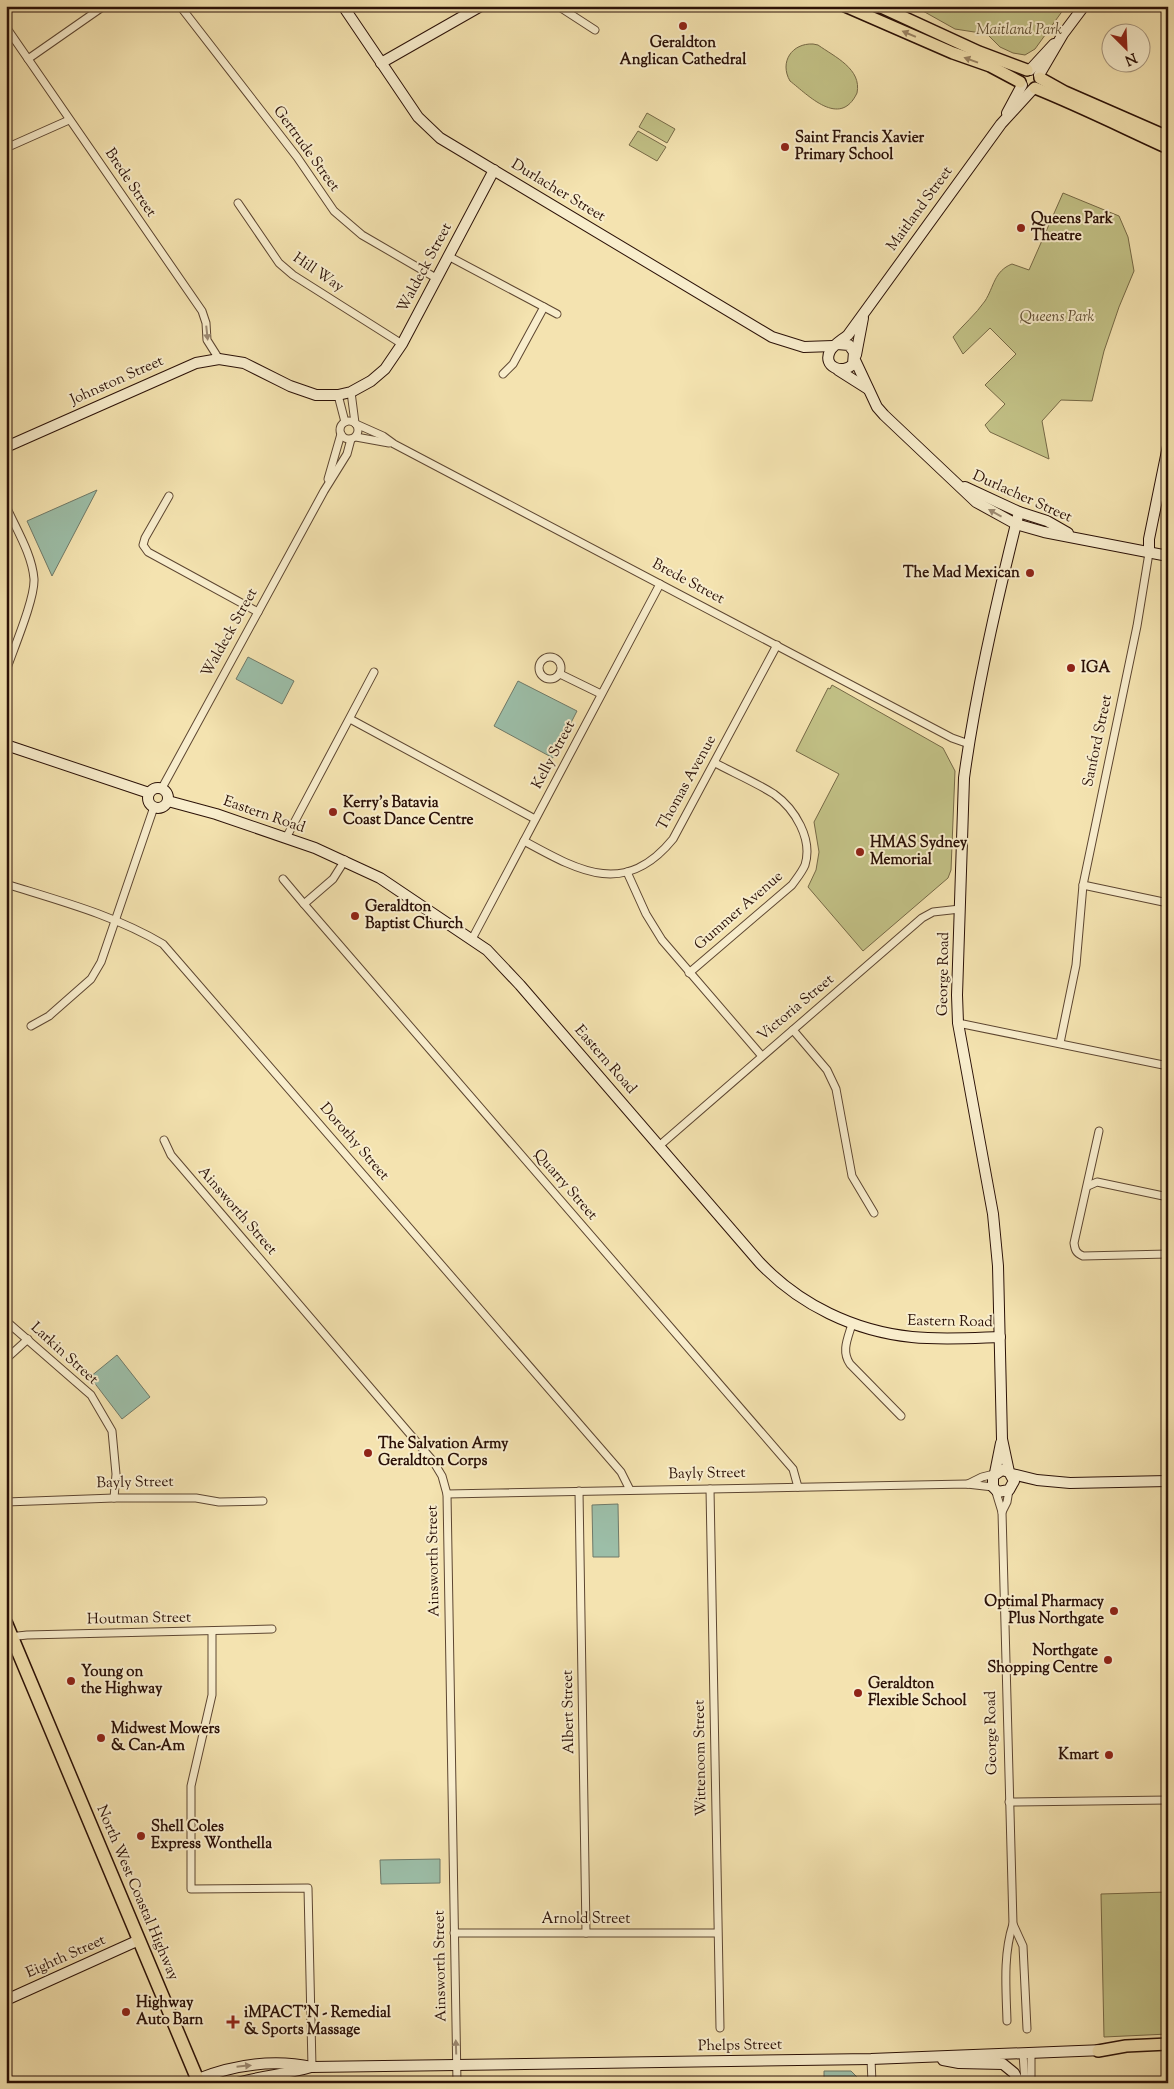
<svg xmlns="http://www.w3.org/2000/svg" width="1174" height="2089" viewBox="0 0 1174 2089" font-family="'Sorts Mill Goudy',serif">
<rect width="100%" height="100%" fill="#f4e3b0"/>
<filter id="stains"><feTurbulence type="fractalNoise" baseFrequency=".004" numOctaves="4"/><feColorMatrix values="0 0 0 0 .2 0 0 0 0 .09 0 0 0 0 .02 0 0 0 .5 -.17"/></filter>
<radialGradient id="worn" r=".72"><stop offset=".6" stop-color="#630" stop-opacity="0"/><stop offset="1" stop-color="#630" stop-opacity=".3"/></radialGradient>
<g fill="#c2c186" stroke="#766946">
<polygon points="914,6 1066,6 1035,49 1025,55 1013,53 1000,47 987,34 955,29"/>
<path d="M813,44L818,45C835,57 862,69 857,93C840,129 808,95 790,81C779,62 792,43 813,44Z"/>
<polygon points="647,113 675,129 667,143 639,127"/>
<polygon points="638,131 666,147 657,161 629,145"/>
<path d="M1063,193L1119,216L1128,237L1134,271L1119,307L1104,351L1092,401L1061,400L1042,421L1049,459L990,432L985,425L1005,404L985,385L1016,354L990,328L963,354L953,337C963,325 976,314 985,301C994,287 994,271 1012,264L1029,270Z"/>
<polygon points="832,685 943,748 955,771 951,870 948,878 863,951 808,887 816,870 819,852 814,822 839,774 796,751 828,688 830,689"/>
<polygon points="1168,1892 1168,2034 1104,2037 1101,1894"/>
</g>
<g fill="#9cbea8" stroke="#6f7968">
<polygon points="97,490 52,576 27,521"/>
<polygon points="248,657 294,681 282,704 236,679"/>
<polygon points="518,681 577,711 553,758 494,726"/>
<polygon points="117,1355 150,1397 122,1419 90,1377"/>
<polygon points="618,1504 619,1557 593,1557 592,1505"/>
<polygon points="440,1859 440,1883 381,1884 380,1860"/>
<polygon points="824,2071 851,2071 859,2079 859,2083 824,2083"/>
</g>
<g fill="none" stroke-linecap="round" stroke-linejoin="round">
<defs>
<g id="street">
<polyline points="180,6 297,157 334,211 362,235 436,278"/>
<polyline points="558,6 595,30"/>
<polyline points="6,27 202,311 206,323 207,340 219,359"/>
<polyline points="28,59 104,6"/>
<polyline points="6,148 69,120"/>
<polyline points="238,203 279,263 293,275 402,344"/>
<polyline points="448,256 544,307 513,364 503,374"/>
<polyline points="544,307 557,314"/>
<polyline points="351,392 355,423"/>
<polyline points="338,395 345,422"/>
<circle cx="349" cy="430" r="9"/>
<polyline points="356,424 383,436 394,444 952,738 969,744"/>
<polyline points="356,437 389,443"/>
<polyline points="328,479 341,434"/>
<polyline points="169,496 145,538 143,545 148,552 258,612"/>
<path d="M6,506C16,529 32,554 34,579C35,599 13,650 6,671"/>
<circle cx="550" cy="668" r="11"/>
<polyline points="560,674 601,694"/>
<polyline points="350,719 535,819"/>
<polyline points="162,788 324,491 347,454 351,439"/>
<polyline points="286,838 374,672"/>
<path d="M524,841C579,871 625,898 673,839L777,645"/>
<polyline points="345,860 333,879 304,904 793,1469 798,1487"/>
<polyline points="627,872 646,914 662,940 761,1055"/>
<polyline points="283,879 304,904"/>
<path d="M6,884C60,901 114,915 163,944L621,1472L630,1490"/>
<polyline points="1083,885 1168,903"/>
<polyline points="472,939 660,584"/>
<path d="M689,973L792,885C797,878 802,872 805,865C813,839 795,809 774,794C755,782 734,773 715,763"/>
<polyline points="958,1023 1168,1066"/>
<polyline points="31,1026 49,1016 91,979 101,962 154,807"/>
<polyline points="793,1030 827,1070 836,1089 852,1176 874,1213"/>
<polyline points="1060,1043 1076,965 1083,885 1137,626 1149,553"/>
<path d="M1099,1131L1074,1243C1075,1250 1076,1253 1083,1256L1168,1254"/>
<polyline points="164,1140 171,1155 433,1461 442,1476 447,1494 457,2083"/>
<polyline points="659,1146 922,918 933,912 960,909"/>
<polyline points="1088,1186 1097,1182 1168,1197"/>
<polyline points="6,1321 91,1395 112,1431 116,1474 114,1498"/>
<path d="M852,1324C848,1338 841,1351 850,1364L901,1416"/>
<polyline points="6,1359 28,1339"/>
<polyline points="968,1484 982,1477 994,1474"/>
<polyline points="710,1489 720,2028"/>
<path d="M995,1489L1002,1512L1013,1924C1003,1955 1006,1988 1007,2021"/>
<polyline points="579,1491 586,1933"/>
<polyline points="447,1494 967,1484 993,1487"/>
<polyline points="6,1502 114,1498 196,1498 219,1502 263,1501"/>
<polyline points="1002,1512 1007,1502 1009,1490"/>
<polyline points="212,1631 212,1695 191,1786 191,1889 308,1888 312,2067"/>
<polyline points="9,1637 27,1635 272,1629"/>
<polyline points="1009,1802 1168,1800"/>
<polyline points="1013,1924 1023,1946 1027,2029"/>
<polyline points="454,1933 717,1933"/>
<polyline points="1023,2054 1025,2083"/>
<polyline points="1031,2054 1031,2083"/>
<polyline points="871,2059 872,2083"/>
</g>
<g id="secondary">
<polyline points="343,6 418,117 440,138 772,337 804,347 833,346"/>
<polyline points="381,63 481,6"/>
<polyline points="1030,70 1054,44"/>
<polyline points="1039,75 1063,34 1084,6"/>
<polyline points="1007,113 1022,85"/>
<path d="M837,344L849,345L854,352L853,364C843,375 822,367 830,351C833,345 842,340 848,335L1001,124L1033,89"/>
<polyline points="856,355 863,318"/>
<polyline points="855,360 877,407 884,415 976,502 1016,524 1044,532 1168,556"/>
<polyline points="838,370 868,389"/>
<polyline points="6,447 196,363 219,359 244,363 290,386 316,395 338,395 351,392 371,381 385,369 402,344 494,170"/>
<polyline points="965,487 1019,512 1047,521 1068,533"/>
<polyline points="1149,553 1149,539 1168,446"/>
<polyline points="6,745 149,793"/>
<circle cx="158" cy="798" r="10"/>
<path d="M168,801L216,814L315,848L380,878L487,950L520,985L760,1263C800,1305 854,1331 912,1337C941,1340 971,1338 1000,1337"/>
<path d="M1009,1472L1002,1470L993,1476V1487L998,1492L1009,1490L1014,1481L1009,1472L1002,1439L998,1266L993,1214L958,1023L957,995L964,778C976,689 997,599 1019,512"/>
<polyline points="995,1473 1001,1443"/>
<polyline points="1012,1474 1037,1480 1070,1483 1168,1481"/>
<polyline points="6,2000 139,1940"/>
<polyline points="943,2060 959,2063 1003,2064 1014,2073 1019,2083"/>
<path d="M198,2079C234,2065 274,2059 312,2067L871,2059L1104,2050"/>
<path d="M237,2083C262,2076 287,2074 311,2067"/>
</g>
<g id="primary">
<polyline points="845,6 953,53 990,66 1020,82"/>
<polyline points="879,6 979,52 1027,70"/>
<polyline points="1040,78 1065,92 1168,137"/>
<path d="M1035,88C1080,106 1124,128 1168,148"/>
<polyline points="1098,2051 1126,2046 1168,2044"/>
</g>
<polyline id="highway" points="6,1623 199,2083"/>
</defs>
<use href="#street" stroke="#5d4631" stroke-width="9"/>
<use href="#secondary" stroke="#2b1107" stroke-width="12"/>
<use href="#primary" stroke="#2b1107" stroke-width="14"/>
<use href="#highway" stroke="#2b1107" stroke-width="15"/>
<use href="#street" stroke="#f8edcc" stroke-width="7"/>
<use href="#secondary" stroke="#f8edcc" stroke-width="10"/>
<use href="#primary" stroke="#f4e3b0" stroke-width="11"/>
<use href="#highway" stroke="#f4e3b0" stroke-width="12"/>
</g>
<defs><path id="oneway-solid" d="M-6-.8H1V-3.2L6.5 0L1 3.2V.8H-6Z" transform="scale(1.25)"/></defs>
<g fill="#9a8464">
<use href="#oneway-solid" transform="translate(909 34) rotate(-157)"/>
<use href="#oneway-solid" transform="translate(971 60) rotate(-160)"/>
</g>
<g fill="#9c8a73">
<use href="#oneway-solid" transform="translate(207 333) rotate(84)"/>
<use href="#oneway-solid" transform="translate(995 513) rotate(-151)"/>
<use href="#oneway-solid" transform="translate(456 2047) rotate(-92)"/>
<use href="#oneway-solid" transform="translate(244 2066) rotate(-6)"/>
</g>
<g fill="#8f2418" stroke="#f8edcc" stroke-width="2">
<circle cx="683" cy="26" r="5"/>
<circle cx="785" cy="147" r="5"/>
<circle cx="1021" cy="228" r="5"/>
<circle cx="1030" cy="573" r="5"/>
<circle cx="1071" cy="668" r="5"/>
<circle cx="333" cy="812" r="5"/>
<circle cx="860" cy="852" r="5"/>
<circle cx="355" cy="916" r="5"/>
<circle cx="368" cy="1453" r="5"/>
<circle cx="1114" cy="1611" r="5"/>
<circle cx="1108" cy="1660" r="5"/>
<circle cx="71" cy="1681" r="5"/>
<circle cx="858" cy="1693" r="5"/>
<circle cx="101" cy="1738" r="5"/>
<circle cx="1109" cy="1755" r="5"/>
<circle cx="141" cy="1836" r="5"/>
<circle cx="126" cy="2012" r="5"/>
<path d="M230.5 2014.5h5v5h5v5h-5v5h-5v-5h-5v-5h5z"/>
</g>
<g text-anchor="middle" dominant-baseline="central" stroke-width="4" stroke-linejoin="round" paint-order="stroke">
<g font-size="15" font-style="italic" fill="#604f33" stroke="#f8edcc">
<text x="1019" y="30">Maitland Park</text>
<text x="1057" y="317">Queens Park</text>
</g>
<g font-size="15" font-weight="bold" fill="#2b1107" stroke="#f8edcc" text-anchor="start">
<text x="683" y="43" text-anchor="middle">Geraldton<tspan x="683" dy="17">Anglican Cathedral</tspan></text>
<text x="795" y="138">Saint Francis Xavier<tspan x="795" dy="17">Primary School</tspan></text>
<text x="1031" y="219">Queens Park<tspan x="1031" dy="17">Theatre</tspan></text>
<text x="1020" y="573" text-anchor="end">The Mad Mexican</text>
<text x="1081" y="668">IGA</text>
<text x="343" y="803">Kerry's Batavia<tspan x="343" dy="17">Coast Dance Centre</tspan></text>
<text x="870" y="843">HMAS Sydney<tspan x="870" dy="17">Memorial</tspan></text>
<text x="365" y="907">Geraldton<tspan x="365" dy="17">Baptist Church</tspan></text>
<text x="378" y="1444">The Salvation Army<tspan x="378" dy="17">Geraldton Corps</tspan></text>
<text x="1104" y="1602" text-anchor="end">Optimal Pharmacy<tspan x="1104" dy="17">Plus Northgate</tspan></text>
<text x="1098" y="1651" text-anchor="end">Northgate<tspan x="1098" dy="17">Shopping Centre</tspan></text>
<text x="81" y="1672">Young on<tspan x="81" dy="17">the Highway</tspan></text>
<text x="868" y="1684">Geraldton<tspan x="868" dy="17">Flexible School</tspan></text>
<text x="111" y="1729">Midwest Mowers<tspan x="111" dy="17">&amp; Can-Am</tspan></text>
<text x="1099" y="1755" text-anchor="end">Kmart</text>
<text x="151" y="1827">Shell Coles<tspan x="151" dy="17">Express Wonthella</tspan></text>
<text x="136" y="2003">Highway<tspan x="136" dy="17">Auto Barn</tspan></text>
<text x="244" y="2013">iMPACT'N - Remedial<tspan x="244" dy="17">&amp; Sports Massage</tspan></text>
</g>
<g font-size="15" fill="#2b1107" stroke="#f8edcc">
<text transform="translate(306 149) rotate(54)">Gertrude Street</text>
<text transform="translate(130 183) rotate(56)">Brede Street</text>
<text transform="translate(558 191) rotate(31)">Durlacher Street</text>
<text transform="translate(920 209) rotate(-54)">Maitland Street</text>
<text transform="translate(425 268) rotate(-62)">Waldeck Street</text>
<text transform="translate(318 273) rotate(34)">Hill Way</text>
<text transform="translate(117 381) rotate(-24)">Johnston Street</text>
<text transform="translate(1022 497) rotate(24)">Durlacher Street</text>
<text transform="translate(688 582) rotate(28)">Brede Street</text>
<text transform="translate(230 633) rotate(-61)">Waldeck Street</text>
<text transform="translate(1098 741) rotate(-78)">Sanford Street</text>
<text transform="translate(554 755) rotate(-62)">Kelly Street</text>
<text transform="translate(687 783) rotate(-61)">Thomas Avenue</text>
<text transform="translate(264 815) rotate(19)">Eastern Road</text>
<text transform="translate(739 911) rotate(-41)">Gummer Avenue</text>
<text transform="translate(944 974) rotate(-89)">George Road</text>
<text transform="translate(796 1008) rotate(-40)">Victoria Street</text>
<text transform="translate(605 1060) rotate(49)">Eastern Road</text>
<text transform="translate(354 1142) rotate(49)">Dorothy Street</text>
<text transform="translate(565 1185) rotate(49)">Quarry Street</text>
<text transform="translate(237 1211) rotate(49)">Ainsworth Street</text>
<text transform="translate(950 1322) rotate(1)">Eastern Road</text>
<text transform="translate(64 1354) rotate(42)">Larkin Street</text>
<text transform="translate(707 1474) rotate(-1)">Bayly Street</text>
<text transform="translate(135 1483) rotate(-1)">Bayly Street</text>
<text transform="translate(434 1561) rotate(-91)">Ainsworth Street</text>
<text transform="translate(139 1619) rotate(-1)">Houtman Street</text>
<text transform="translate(569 1712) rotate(-91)">Albert Street</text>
<text transform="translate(992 1733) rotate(-91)">George Road</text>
<text transform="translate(701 1758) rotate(-91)">Wittenoom Street</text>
<text transform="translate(137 1893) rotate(67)">North West Coastal Highway</text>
<text x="586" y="1919">Arnold Street</text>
<text transform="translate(66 1957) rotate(-24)">Eighth Street</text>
<text transform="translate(441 1966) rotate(-91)">Ainsworth Street</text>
<text transform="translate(740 2046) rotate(-1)">Phelps Street</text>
</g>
</g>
<rect width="1174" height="2089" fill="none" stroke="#f4e3b0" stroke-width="25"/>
<rect x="8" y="8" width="1159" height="2074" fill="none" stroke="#2b1107" stroke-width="2.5"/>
<rect x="12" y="12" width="1149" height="2064" fill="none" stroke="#2b1107"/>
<g transform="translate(1126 48) rotate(156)"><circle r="24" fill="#f8edcc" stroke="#a6957d"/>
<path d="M0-4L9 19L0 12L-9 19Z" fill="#8f2418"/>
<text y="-8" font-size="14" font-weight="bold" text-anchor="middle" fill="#2b1107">N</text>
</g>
<rect width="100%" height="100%" filter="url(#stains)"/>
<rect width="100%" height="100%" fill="url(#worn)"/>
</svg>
